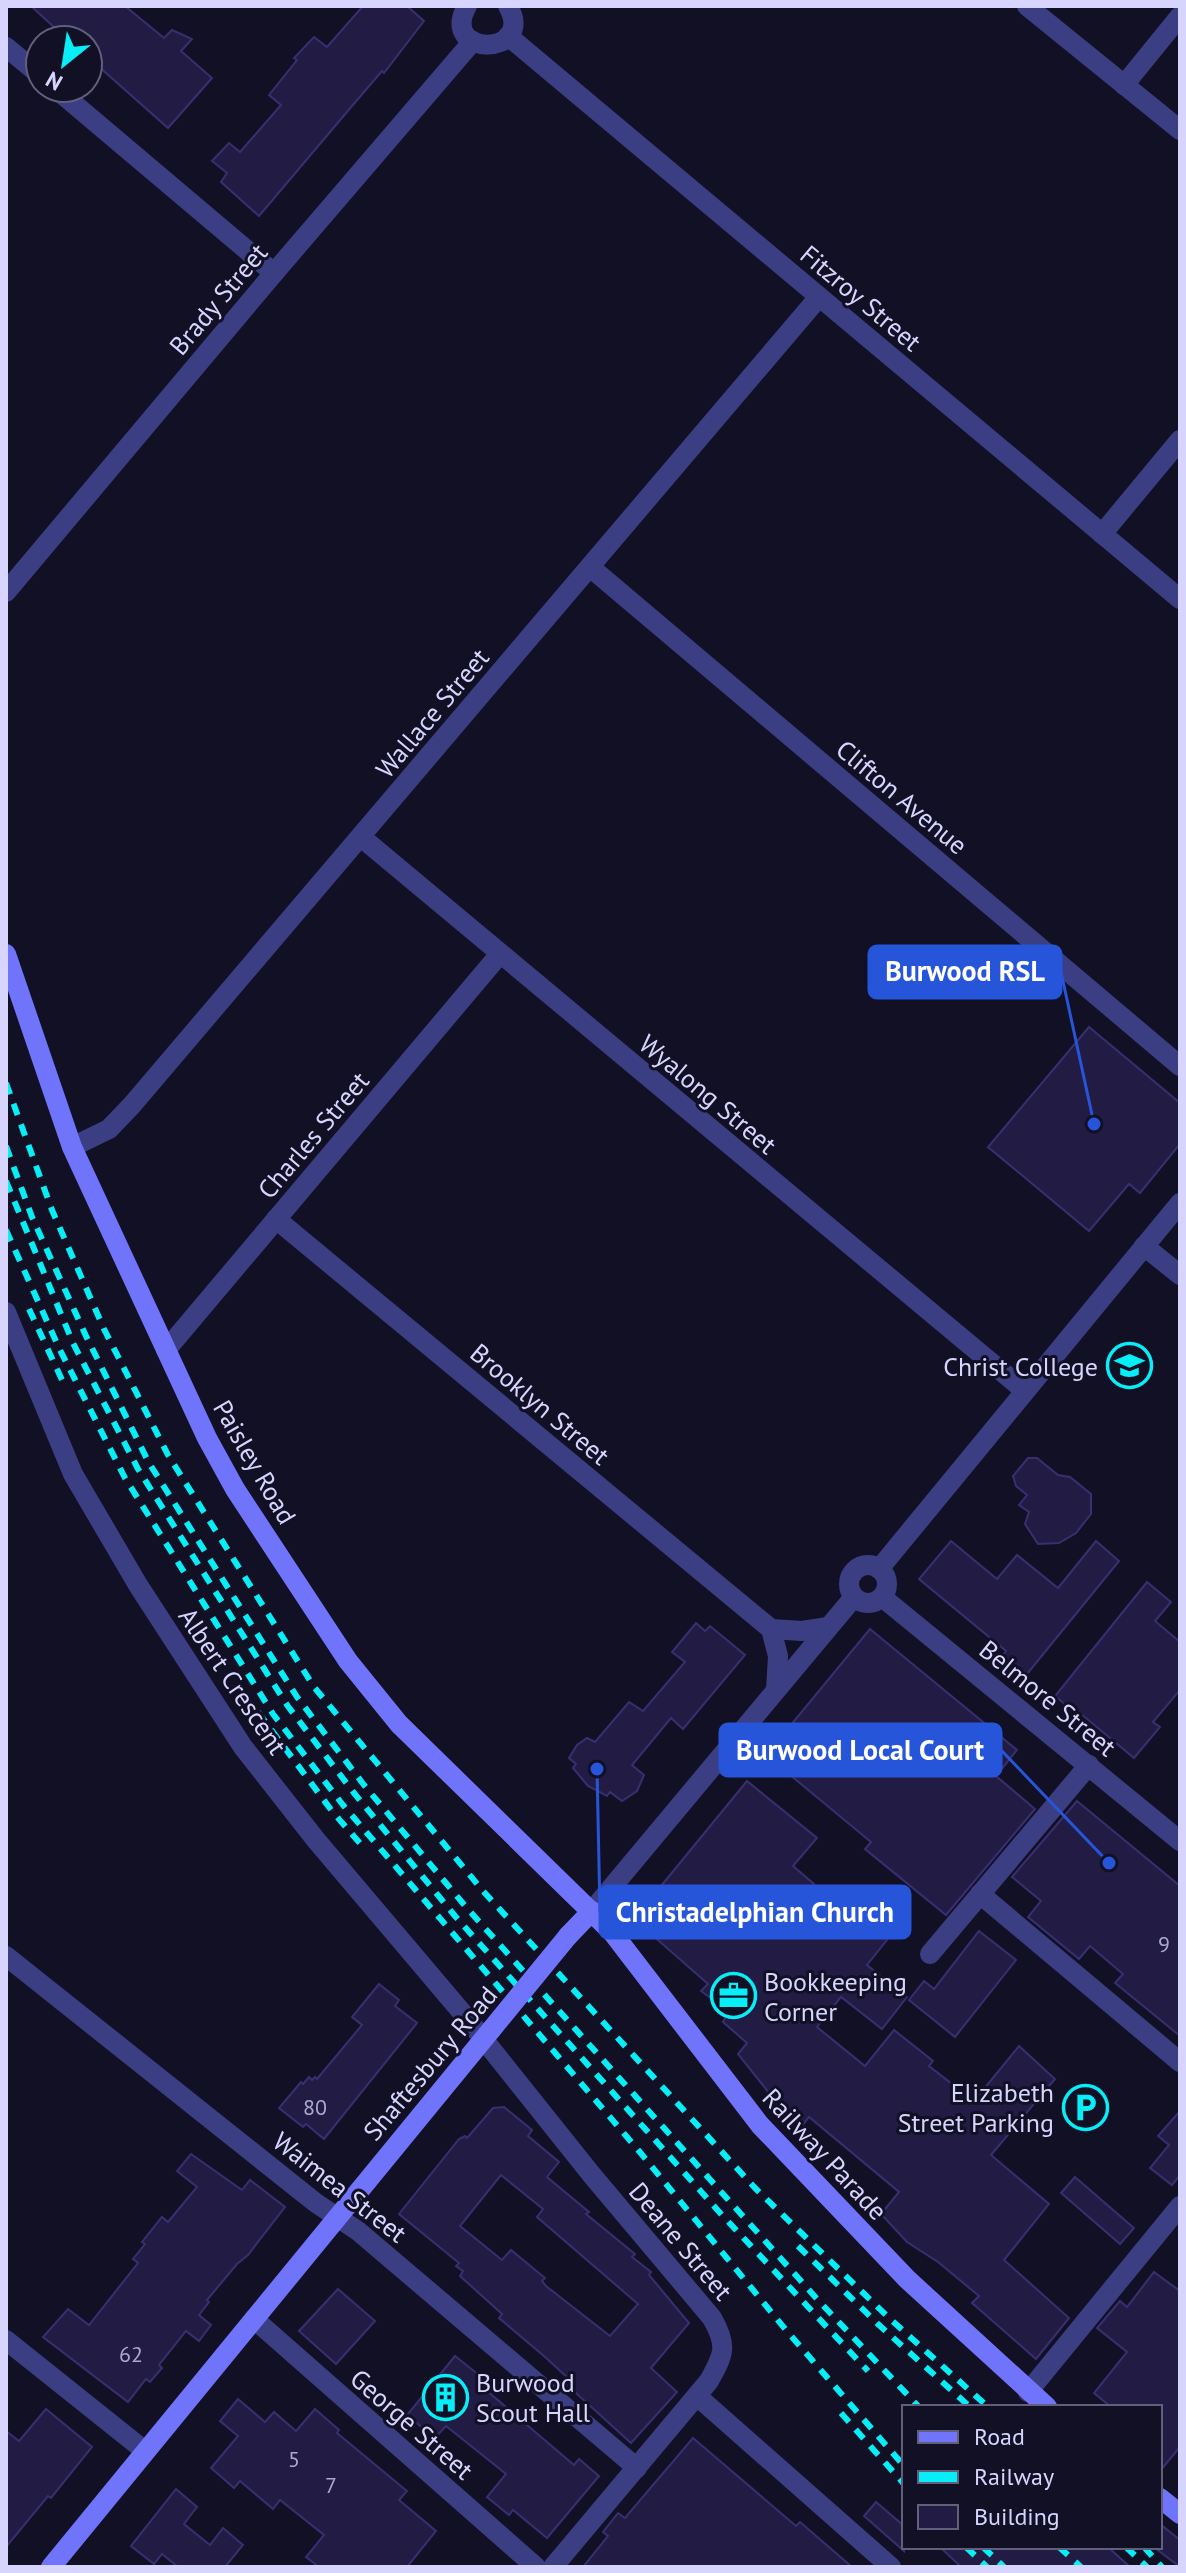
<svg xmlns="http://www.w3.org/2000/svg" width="1186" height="2573" viewBox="0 0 1186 2573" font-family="'PT Sans',sans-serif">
<rect width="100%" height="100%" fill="#121025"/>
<g fill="#221c45" stroke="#382f71" stroke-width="2" fill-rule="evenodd">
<polygon points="31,6 125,6 164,38 172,30 192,39 181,51 212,78 168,128 88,57 88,40 68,40"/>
<polygon points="363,6 407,6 424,21 384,73 382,71 352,106 259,216 221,182 227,173 212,161 229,143 240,152 281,105 269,95 297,60 294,58 314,37 327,47"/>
<polygon points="1089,1027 1180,1103 1180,1144 1140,1193 1129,1184 1089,1231 988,1147"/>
<polygon points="1028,1458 1037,1458 1058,1475 1070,1477 1091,1494 1091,1514 1076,1533 1059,1543 1038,1544 1025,1524 1029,1512 1019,1505 1027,1495 1016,1486 1013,1476"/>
<polygon points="951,1541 997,1579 1017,1555 1058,1588 1096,1541 1119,1561 1027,1674 1003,1655 1006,1651 919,1579"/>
<polygon points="1147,1582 1171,1602 1155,1621 1180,1642 1180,1690 1153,1722 1160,1727 1134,1758 1080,1713 1078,1715 1055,1696"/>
<polygon points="696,1623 705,1631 710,1626 745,1655 683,1729 671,1718 632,1765 644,1775 637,1791 622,1801 610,1792 607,1796 588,1786 573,1768 576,1764 569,1758 577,1745 587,1738 595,1742 629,1702 643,1711 685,1662 672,1652"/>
<polygon points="870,1629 1017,1750 996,1776 1035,1809 946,1915 865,1849 871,1842 766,1755"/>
<polygon points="747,1781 817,1838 793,1866 814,1884 811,1888 857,1922 863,1915 876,1926 890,1909 903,1920 867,1965 907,1997 882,2029 841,1997 817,2027 865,2066 894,2030 933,2061 929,2066 974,2101 1019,2046 1055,2079 991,2155 1049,2204 1004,2260 1069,2318 1036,2359 972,2303 979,2296 938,2262 907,2242 881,2214 899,2192 809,2117 796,2134 764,2100 769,2093 738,2054 747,2043 723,2022 726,2017 713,2005 716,2002 701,1991 708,1984 634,1919"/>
<polygon points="1077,1801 1180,1886 1180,2036 1115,1983 1123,1974 1090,1946 1079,1959 1028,1917 1041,1901 1012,1877"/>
<polygon points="979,1931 1016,1960 955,2037 909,2000 924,1981 934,1989"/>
<polygon points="379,1984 399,2000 395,2006 417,2023 324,2139 306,2124 303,2127 279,2108 301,2082 303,2084 309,2077 312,2080 315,2077 317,2079 362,2025 352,2017"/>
<path d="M504,2107L532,2130L528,2136L559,2162L547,2177L589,2212L586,2214L635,2254L632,2257L651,2272L649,2275L689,2323L651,2368L677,2392L631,2443L566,2384L570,2380L545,2357L499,2318L502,2314L460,2276L463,2271L456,2266L459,2263L399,2214L459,2139L465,2136L467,2138L493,2108ZM501,2175L543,2209L537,2217L638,2304L610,2336L546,2286L542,2281L545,2278L511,2250L502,2260L460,2226Z"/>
<polygon points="1180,2111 1180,2175 1172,2185 1150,2168 1169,2145 1158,2136"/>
<polygon points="191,2154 242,2190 250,2180 285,2207 248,2255 237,2264 207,2300 209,2302 199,2315 211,2325 199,2341 186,2331 159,2365 162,2368 150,2382 146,2379 128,2402 43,2337 68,2309 89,2325 138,2263 133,2259 145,2244 142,2242 162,2217 168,2222 197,2187 177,2171"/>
<polygon points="1075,2177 1134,2228 1120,2244 1061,2193"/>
<polygon points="1154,2272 1180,2291 1180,2447 1160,2471 1160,2407 1111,2407 1094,2393 1127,2352 1097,2328 1120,2301 1127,2307"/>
<polygon points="338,2289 375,2321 336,2364 299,2331"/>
<polygon points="455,2356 484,2379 479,2384 574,2465 579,2459 599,2476 547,2538 513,2510 509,2515 487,2497 506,2474 446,2426 435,2438 407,2415"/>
<polygon points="238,2399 265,2422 274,2412 296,2431 315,2409 339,2430 337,2433 407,2491 399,2500 436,2531 407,2567 319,2567 306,2557 324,2535 280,2500 273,2509 240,2481 234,2488 211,2468 238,2436 220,2421"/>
<polygon points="46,2409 92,2447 51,2498 48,2496 6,2547 6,2431 19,2441"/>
<polygon points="693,2438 796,2526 800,2522 852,2567 583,2567 608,2536 603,2532 618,2513 625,2518"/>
<polygon points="176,2489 197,2507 184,2524 210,2545 223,2528 243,2545 225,2567 178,2567 162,2554 154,2564 131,2546"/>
<polygon points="876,2502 904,2526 904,2551 864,2516"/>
<polygon points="1160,2524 1180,2540 1180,2567 1155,2548 1160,2547"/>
<polygon points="940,2547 1108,2547 1130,2567 961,2567"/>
</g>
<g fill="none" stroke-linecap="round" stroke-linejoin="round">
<g stroke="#3c3e83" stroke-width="20">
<path d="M467,6C438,58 537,57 508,6"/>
<polyline points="1027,6 1180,130"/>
<polyline points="508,36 1180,599"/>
<polyline points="6,47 40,75"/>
<polyline points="1124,85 1180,16"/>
<polyline points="55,88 274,273"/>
<polyline points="1102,534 1180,440"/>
<polyline points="590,567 1180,1066"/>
<polyline points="6,592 274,273 473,41"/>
<polyline points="361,837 1024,1390"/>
<polyline points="72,1147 109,1129 132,1105 819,297"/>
<polyline points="276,1219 771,1629 802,1631 828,1627"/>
<polyline points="1144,1246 1180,1275"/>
<path d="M6,1312L73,1474L138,1585L243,1747L316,1840L465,2016L591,2174L712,2318C728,2346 724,2354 709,2381L553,2567"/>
<polyline points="166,1350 499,955"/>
<polyline points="882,1597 1180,1841"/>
<polyline points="771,1629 778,1656 776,1690"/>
<polyline points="980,1894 1180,2062"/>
<polyline points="930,1954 1089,1765"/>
<polyline points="6,1956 316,2203 358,2231 637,2468"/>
<polyline points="254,2319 536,2567"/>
<polyline points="6,2340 145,2451"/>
<polyline points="1028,2392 1180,2206"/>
<polyline points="697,2396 891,2567"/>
</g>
<g stroke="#3c3e83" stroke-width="20">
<circle cx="868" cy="1584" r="19"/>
<polyline points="879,1569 1180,1203"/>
<polyline points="592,1911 854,1597"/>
</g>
<g stroke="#6f74fb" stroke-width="20">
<polyline points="6,954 72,1147 207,1438 235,1489 348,1661 399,1724 612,1932 760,2125 907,2279 1047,2407"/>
<polyline points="568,1936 592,1911"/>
<polyline points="1160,2498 1180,2514"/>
<polyline points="51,2567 491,2030"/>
</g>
<g stroke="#08eef7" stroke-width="6" stroke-dasharray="12 10" stroke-linecap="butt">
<polyline points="6,1083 52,1210 104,1329 168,1455 314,1687 483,1891 755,2188 888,2317 988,2407"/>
<polyline points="6,1146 32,1217 86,1336 149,1463 297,1697 364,1785 466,1907 818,2300 919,2407"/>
<polyline points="6,1181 73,1343 138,1469 287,1705 354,1793 455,1916 722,2215 868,2371"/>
<polyline points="6,1230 59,1348 125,1478 273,1714 343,1805 639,2151 786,2330 904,2466"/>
<polyline points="29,1309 63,1382"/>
<polyline points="258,1712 332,1811 364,1848"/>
<polyline points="798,2246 879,2325 970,2407"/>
<polyline points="841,2413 904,2484"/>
<polyline points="966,2547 987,2567"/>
<polyline points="983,2547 1004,2567"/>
<polyline points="1059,2547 1081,2567"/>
<polyline points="1126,2547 1147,2567"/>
<polyline points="1144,2547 1162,2567"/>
</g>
<polyline stroke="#6f74fb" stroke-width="20" points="491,2030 568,1936"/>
</g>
<defs>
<symbol id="university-ring" viewBox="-11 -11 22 22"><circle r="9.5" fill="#121025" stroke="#08eef7" stroke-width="1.5"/><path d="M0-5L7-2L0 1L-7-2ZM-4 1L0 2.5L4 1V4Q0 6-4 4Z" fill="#08eef7"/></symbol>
<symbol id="office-ring" viewBox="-11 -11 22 22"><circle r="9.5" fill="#121025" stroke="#08eef7" stroke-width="1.5"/><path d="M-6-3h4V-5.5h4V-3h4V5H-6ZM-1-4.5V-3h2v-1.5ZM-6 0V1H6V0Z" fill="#08eef7"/></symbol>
<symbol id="parking-ring" viewBox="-11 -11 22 22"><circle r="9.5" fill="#121025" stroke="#08eef7" stroke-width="1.5"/><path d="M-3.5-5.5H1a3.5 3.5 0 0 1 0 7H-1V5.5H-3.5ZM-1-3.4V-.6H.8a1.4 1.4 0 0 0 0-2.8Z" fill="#08eef7"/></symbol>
<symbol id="building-ring" viewBox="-11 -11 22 22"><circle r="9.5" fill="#121025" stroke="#08eef7" stroke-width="1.5"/><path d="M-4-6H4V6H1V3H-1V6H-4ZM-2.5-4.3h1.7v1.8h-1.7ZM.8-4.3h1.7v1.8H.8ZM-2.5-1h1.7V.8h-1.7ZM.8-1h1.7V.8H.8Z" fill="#08eef7"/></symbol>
</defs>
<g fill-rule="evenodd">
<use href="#university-ring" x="1104" y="1340" width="51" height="51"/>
<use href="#office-ring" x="708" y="1970" width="51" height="51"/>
<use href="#parking-ring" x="1060" y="2082" width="51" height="51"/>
<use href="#building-ring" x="420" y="2372" width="51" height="51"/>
</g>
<g text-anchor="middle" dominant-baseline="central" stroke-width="6" stroke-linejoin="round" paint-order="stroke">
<g font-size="22" fill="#aaa7d0">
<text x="1164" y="1944">9</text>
<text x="315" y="2107">80</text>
<text x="131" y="2354">62</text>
<text x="294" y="2459">5</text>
<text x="331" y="2485">7</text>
</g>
<g font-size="26" fill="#d7d5fe" stroke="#121025">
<text transform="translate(861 298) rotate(40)">Fitzroy Street</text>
<text transform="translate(218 299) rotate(-50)">Brady Street</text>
<text transform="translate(432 713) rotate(-50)">Wallace Street</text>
<text transform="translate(902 797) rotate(40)">Clifton Avenue</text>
<text transform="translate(708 1094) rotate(40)">Wyalong Street</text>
<text transform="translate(313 1135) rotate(-50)">Charles Street</text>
<text transform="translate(540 1404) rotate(40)">Brooklyn Street</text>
<text transform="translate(255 1462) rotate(60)">Paisley Road</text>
<text transform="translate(233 1681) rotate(56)">Albert Crescent</text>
<text transform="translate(1048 1698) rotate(39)">Belmore Street</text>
<text transform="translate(430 2063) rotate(-50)">Shaftesbury Road</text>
<text transform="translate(825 2154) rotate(47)">Railway Parade</text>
<text transform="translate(340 2187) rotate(38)">Waimea Street</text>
<text transform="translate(681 2241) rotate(50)">Deane Street</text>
<text transform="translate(412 2424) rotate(41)">George Street</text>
</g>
<g font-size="26" fill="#d7d5fe" stroke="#121025" text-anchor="end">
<text x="1098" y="1366">Christ College</text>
<text x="764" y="1981" text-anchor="start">Bookkeeping<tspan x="764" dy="30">Corner</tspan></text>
<text x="1054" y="2092">Elizabeth<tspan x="1054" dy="30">Street Parking</tspan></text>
<text x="476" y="2382" text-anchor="start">Burwood<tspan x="476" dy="30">Scout Hall</tspan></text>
</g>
</g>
<path fill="none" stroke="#2655da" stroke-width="3" d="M1094 1124L1061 972M1109 1863L1001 1750M597 1769L600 1912"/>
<g fill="#2655da" stroke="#121025" stroke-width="3">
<circle cx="1094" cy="1124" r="8"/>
<circle cx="1109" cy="1863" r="8"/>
<circle cx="597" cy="1769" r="8"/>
</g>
<g fill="#2655da" stroke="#2655da" stroke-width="3">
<rect x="869" y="946" width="192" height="52" rx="8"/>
<rect x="720" y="1724" width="281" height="52" rx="8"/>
<rect x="600" y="1886" width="310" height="52" rx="8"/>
</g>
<g font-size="28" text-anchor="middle" font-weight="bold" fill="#fff">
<text x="965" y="981">Burwood RSL</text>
<text x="860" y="1760">Burwood Local Court</text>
<text x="755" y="1922">Christadelphian Church</text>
</g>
<rect width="1186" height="2573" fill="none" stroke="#d7d5fe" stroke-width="16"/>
<rect x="902" y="2405" width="260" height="144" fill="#121025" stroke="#615f7c" stroke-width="2"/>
<rect x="918" y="2431" width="40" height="12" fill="#6f74fb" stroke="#615f7c" stroke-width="2"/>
<text x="974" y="2445" font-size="24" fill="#d7d5fe">Road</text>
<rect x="918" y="2471" width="40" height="12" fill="#08eef7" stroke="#615f7c" stroke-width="2"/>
<text x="974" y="2485" font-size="24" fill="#d7d5fe">Railway</text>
<rect x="918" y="2505" width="40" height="24" fill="#221c45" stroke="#615f7c" stroke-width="2"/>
<text x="974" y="2525" font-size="24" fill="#d7d5fe">Building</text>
<g transform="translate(64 64) rotate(210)"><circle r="38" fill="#121025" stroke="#615f7c" stroke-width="2"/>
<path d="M0-6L14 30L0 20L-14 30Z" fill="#08eef7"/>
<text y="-12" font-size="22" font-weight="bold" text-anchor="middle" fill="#d7d5fe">N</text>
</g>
</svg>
